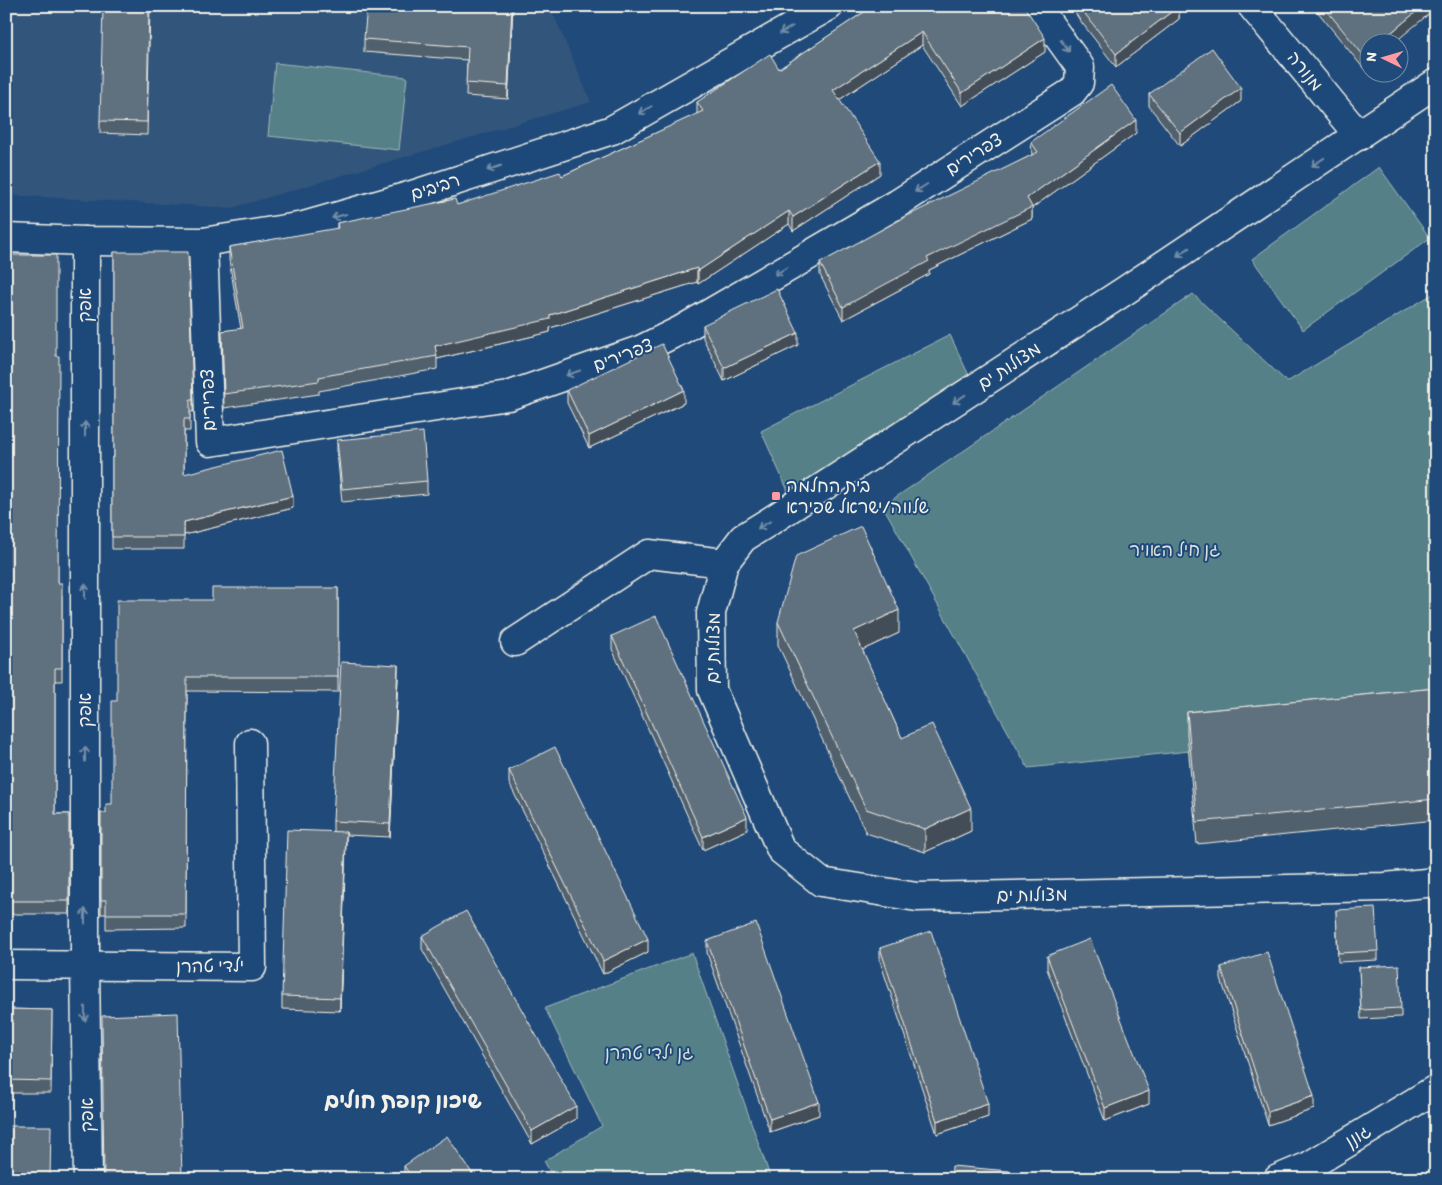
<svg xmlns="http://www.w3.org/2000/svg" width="1442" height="1185" viewBox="0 0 1442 1185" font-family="Itim,'Playpen Sans Hebrew',sans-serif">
<rect width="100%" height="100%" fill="#1f4a7a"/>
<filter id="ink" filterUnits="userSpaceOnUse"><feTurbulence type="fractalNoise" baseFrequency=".02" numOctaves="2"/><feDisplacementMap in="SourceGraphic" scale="10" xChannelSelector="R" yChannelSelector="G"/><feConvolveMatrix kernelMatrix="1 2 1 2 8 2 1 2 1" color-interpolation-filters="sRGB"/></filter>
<g filter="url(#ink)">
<polygon fill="#32557c" points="6,6 550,6 591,102 232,208 6,195"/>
<g fill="#548088" stroke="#a4b8b8">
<polygon points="275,63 407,77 399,150 268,136"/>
<polygon points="1379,167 1430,238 1303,330 1252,259"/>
<polygon points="1436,292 1436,725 1028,768 883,506 1193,294 1287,382"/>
<polygon points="950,335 972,382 793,502 761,431"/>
<polygon points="692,953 771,1179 554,1179 544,1161 602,1126 545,1008"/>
</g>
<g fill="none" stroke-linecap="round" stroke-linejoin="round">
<defs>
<g id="minor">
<polyline points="1252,6 1359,136"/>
<polyline points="1436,83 1123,292 772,520 743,538 724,563 711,613 712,690 781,850 821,882 917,897 1385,887 1436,882"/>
<polyline points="6,238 85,241 203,242 304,226 409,196 612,130 829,6"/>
<polyline points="85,241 85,965 88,1179"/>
<polyline points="203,242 210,442 508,396 640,350 681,330 897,204 1072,92 1079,83 1080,67 1036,6"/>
<polyline points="515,642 649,554 724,563"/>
<polyline points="6,965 252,967 250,743"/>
<polyline points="1278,1179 1309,1166 1436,1089"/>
</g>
</defs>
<use href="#minor" stroke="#f4f1e8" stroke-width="31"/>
<use href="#minor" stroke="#1f4a7a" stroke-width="28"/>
</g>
<g fill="#51606d" stroke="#f4f1e8">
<polygon points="150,6 147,135 100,133 100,121"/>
<polygon points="513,6 508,99 466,96 467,60 364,52 364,39"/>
<polygon points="873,6 1045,52 962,106 922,45 839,100 880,174 793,231 789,224 698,284 697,282 550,328 550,332 437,359 437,369 319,391 319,394 224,408 222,331 241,329 229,260 229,247 337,229 337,223 457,205 562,176 697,114 697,102 779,69"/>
<polygon points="1071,6 1179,6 1179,19 1116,67 1079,19"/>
<polygon points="1313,6 1436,6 1433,11 1370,42 1370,64 1364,69"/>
<polygon points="1149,94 1241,101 1180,146 1149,106"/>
<polygon points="1136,133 1032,208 1032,219 929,270 929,274 843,320 820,275 820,263 1032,155 1031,142"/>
<polygon points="114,252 193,400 193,412 190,412 190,431 184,431 184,474 293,508 184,535 184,549 112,549 112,457 114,457"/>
<polygon points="6,255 56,356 58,583 62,596 62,681 55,681 55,814 69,814 69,914 6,914"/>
<polygon points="703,325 798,345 724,381 703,338"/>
<polygon points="567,390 684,403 589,448 567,403"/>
<polygon points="337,440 427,481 427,494 342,502 337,452"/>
<polygon points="338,588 338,692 187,691 186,928 106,929 106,914 101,914 101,813 106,813 112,804 212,600"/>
<polygon points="778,622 899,633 862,650 902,738 971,831 925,852 866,833 778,645"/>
<polygon points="612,636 747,830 703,850 612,649"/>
<polygon points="398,678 390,837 346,835 340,1011 282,1009 282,996 333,831 333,821"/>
<polygon points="1436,688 1436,820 1197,844 1187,734 1187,712"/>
<polygon points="509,770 648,952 603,974 509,783"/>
<polygon points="1429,897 1436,897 1436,949 1431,949"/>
<polygon points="1336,910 1378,951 1378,960 1338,962"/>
<polygon points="422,936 576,1119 532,1144 422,949"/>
<polygon points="707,941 819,1115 770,1132 707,953"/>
<polygon points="880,948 988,1117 937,1134 880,961"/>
<polygon points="1047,956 1149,1104 1105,1121 1047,969"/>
<polygon points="1221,967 1314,1109 1268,1125 1221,979"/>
<polygon points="1359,967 1401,1008 1401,1017 1361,1019"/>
<polygon points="6,1009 52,1010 51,1093 6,1093"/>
<polygon points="404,1166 476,1179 404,1179"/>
</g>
<g fill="#424e59" stroke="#f4f1e8">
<polygon points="512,6 513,6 508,99 508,86"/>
<polygon points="1179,6 1179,19 1116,67 1116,54"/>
<polygon points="1423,6 1436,6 1436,8 1395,42 1380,42"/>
<polygon points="922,32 922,45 833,104 833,90"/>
<polygon points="1045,38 1045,52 962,106 962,93"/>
<polygon points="1370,51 1370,64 1364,69 1364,56"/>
<polygon points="1241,88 1241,101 1180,146 1180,133"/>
<polygon points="1136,120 1136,133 1032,208 1032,219 929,270 929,274 843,320 843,307 927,258 1027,198"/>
<polygon points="880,161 880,174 793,231 793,217"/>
<polygon points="789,211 789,224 698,284 698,271"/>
<polygon points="697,268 697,282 550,328 550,332 437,359 435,346 550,315"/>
<polygon points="798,333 798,345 724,381 724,368"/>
<polygon points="684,390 684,403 589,448 589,436"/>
<polygon points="293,496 293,508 184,535 184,522"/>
<polygon points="899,610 899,633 854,654 854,631"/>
<polygon points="398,665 398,678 390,837 390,824"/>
<polygon points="971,808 971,831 925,852 925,829"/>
<polygon points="747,817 747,830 703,850 703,837"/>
<polygon points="346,832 346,845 340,1011 340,998"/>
<polygon points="648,939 648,952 603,974 603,961"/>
<polygon points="1149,1091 1149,1104 1105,1121 1105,1108"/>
<polygon points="1314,1096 1314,1109 1268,1125 1268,1112"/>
<polygon points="819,1102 819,1115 770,1132 770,1119"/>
<polygon points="988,1104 988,1117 937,1134 937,1121"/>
<polygon points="576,1106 576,1119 532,1144 532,1131"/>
</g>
<g fill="#5e707f" stroke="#f4f1e8">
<polygon points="103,6 149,6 147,122 100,121"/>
<polygon points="367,6 512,6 508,86 466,83 468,47 364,39"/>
<polygon points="873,6 1024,6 1045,38 962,93 922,32 833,90 880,161 793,217 789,211 698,271 697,268 550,315 550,319 435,346 437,356 319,377 319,381 224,394 222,331 243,328 229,247 338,228 337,223 455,199 457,205 560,172 562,176 703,111 697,102 770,54 779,69"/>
<polygon points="1079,6 1179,6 1116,54"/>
<polygon points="1323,6 1423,6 1380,42 1370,42 1370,51 1364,56"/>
<polygon points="1212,48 1241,88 1180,133 1149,94"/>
<polygon points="1111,85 1136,120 1027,198 1032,207 927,258 929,261 843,307 820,263 905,217 1038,152 1031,142"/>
<polygon points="114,252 188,252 193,400 190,400 190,419 184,419 184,474 282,450 293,496 184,522 184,537 112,537 112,457 114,457"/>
<polygon points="6,255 56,255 56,356 59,356 58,583 62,583 62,668 55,668 55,814 69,814 69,901 6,901"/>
<polygon points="777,289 798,333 724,368 703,325"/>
<polygon points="662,344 684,390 589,436 567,390"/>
<polygon points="423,432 427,481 342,489 337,440"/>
<polygon points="861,526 899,610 854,631 902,738 932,724 971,808 925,829 866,809 778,622 796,556"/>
<polygon points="212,588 338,588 338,677 187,677 186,914 106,914 106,900 101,900 101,813 106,813 106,804 112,804 112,701 117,701 117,600 212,600"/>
<polygon points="656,616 747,817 703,837 612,636"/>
<polygon points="341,662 398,665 390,824 333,821"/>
<polygon points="1436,688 1436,799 1197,822 1187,712"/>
<polygon points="555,747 648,939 603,961 509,770"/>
<polygon points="287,830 346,832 340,998 282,996"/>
<polygon points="1429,897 1436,897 1436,940 1431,940"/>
<polygon points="1375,908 1378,951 1338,953 1336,910"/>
<polygon points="466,911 576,1106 532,1131 422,936"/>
<polygon points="756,923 819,1102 770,1119 707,941"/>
<polygon points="931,931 988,1104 937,1121 880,948"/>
<polygon points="1090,939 1149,1091 1105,1108 1047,956"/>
<polygon points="1267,952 1314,1096 1268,1112 1221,967"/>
<polygon points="1399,965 1401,1008 1361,1010 1359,967"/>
<polygon points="6,1009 52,1010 51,1081 6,1080"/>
<polygon points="178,1013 182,1179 104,1179 102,1016"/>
<polygon points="6,1126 51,1126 50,1179 6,1179"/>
<polygon points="447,1136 476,1179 413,1179 404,1166"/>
<polygon points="952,1166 1009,1171 1008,1179 951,1179"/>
</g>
<defs><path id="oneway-shaft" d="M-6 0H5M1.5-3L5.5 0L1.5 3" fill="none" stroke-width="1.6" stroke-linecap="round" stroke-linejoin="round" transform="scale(1.25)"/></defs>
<g stroke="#748da6">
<use href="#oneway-shaft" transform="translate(786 30) rotate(150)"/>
<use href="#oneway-shaft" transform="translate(1065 46) rotate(54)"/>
<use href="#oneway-shaft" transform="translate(645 110) rotate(150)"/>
<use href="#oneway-shaft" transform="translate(1318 162) rotate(146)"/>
<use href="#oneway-shaft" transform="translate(494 168) rotate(162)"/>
<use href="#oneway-shaft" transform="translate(921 188) rotate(148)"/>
<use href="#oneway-shaft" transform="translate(339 216) rotate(164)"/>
<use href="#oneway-shaft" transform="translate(1183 252) rotate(146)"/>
<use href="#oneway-shaft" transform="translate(781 271) rotate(150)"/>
<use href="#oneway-shaft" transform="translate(573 373) rotate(161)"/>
<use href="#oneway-shaft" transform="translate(959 399) rotate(147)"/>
<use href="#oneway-shaft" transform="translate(85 429) rotate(-90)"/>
<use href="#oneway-shaft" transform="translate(764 525) rotate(149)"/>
<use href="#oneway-shaft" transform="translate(85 591) rotate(-90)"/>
<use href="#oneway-shaft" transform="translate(85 754) rotate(-90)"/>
<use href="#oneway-shaft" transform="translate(85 916) rotate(-90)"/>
<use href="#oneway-shaft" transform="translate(85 1014) rotate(89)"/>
</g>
</g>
<rect fill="#ff9aa2" stroke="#1f4a7a" stroke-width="2" x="771" y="491" width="10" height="10" rx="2.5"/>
<g text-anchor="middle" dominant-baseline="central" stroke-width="4" stroke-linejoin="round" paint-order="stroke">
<g font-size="18" fill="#f4f1e8" stroke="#1f4a7a">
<text transform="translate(1305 71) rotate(51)">מנורה</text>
<text transform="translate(974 154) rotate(-32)">צפרירים</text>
<text transform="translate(435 187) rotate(-18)">רביבים</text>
<text transform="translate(85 305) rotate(-90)">אפק</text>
<text transform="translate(623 355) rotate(-21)">צפרירים</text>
<text transform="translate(1009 366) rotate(-33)">מצולות ים</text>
<text transform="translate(208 400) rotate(-92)">צפרירים</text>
<text transform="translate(713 648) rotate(-89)">מצולות ים</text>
<text transform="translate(85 710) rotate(-90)">אפק</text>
<text transform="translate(1032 895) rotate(-1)">מצולות ים</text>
<text transform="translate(210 966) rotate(-1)">ילדי טהרן</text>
<text transform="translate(87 1115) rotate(-91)">אפק</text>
<text transform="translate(1358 1136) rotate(-31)">גונן</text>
</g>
<g font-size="18" fill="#f4f1e8" stroke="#1f4a7a" text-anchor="start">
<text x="786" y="486">בית החלמה<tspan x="786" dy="21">שלווה/ישראל שפירא</tspan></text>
</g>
<g font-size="18" fill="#dce0da" stroke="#1f4a7a">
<text x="1175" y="550">גן חיל האויר</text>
<text x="649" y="1053">גן ילדי טהרן</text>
</g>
<g font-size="22" font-weight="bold" fill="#f4f1e8" stroke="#1f4a7a">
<text x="403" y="1100">שיכון קופת חולים</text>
</g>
</g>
<rect width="1442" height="1185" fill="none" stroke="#1f4a7a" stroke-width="25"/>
<rect x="12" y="12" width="1417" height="1160" fill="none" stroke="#f4f1e8" stroke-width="2" filter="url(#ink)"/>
<g transform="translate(1384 58) rotate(275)"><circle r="24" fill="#1f4a7a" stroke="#748da6"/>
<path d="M0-4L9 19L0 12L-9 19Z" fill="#ff9aa2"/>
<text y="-8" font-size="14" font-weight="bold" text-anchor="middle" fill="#f4f1e8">N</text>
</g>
</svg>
